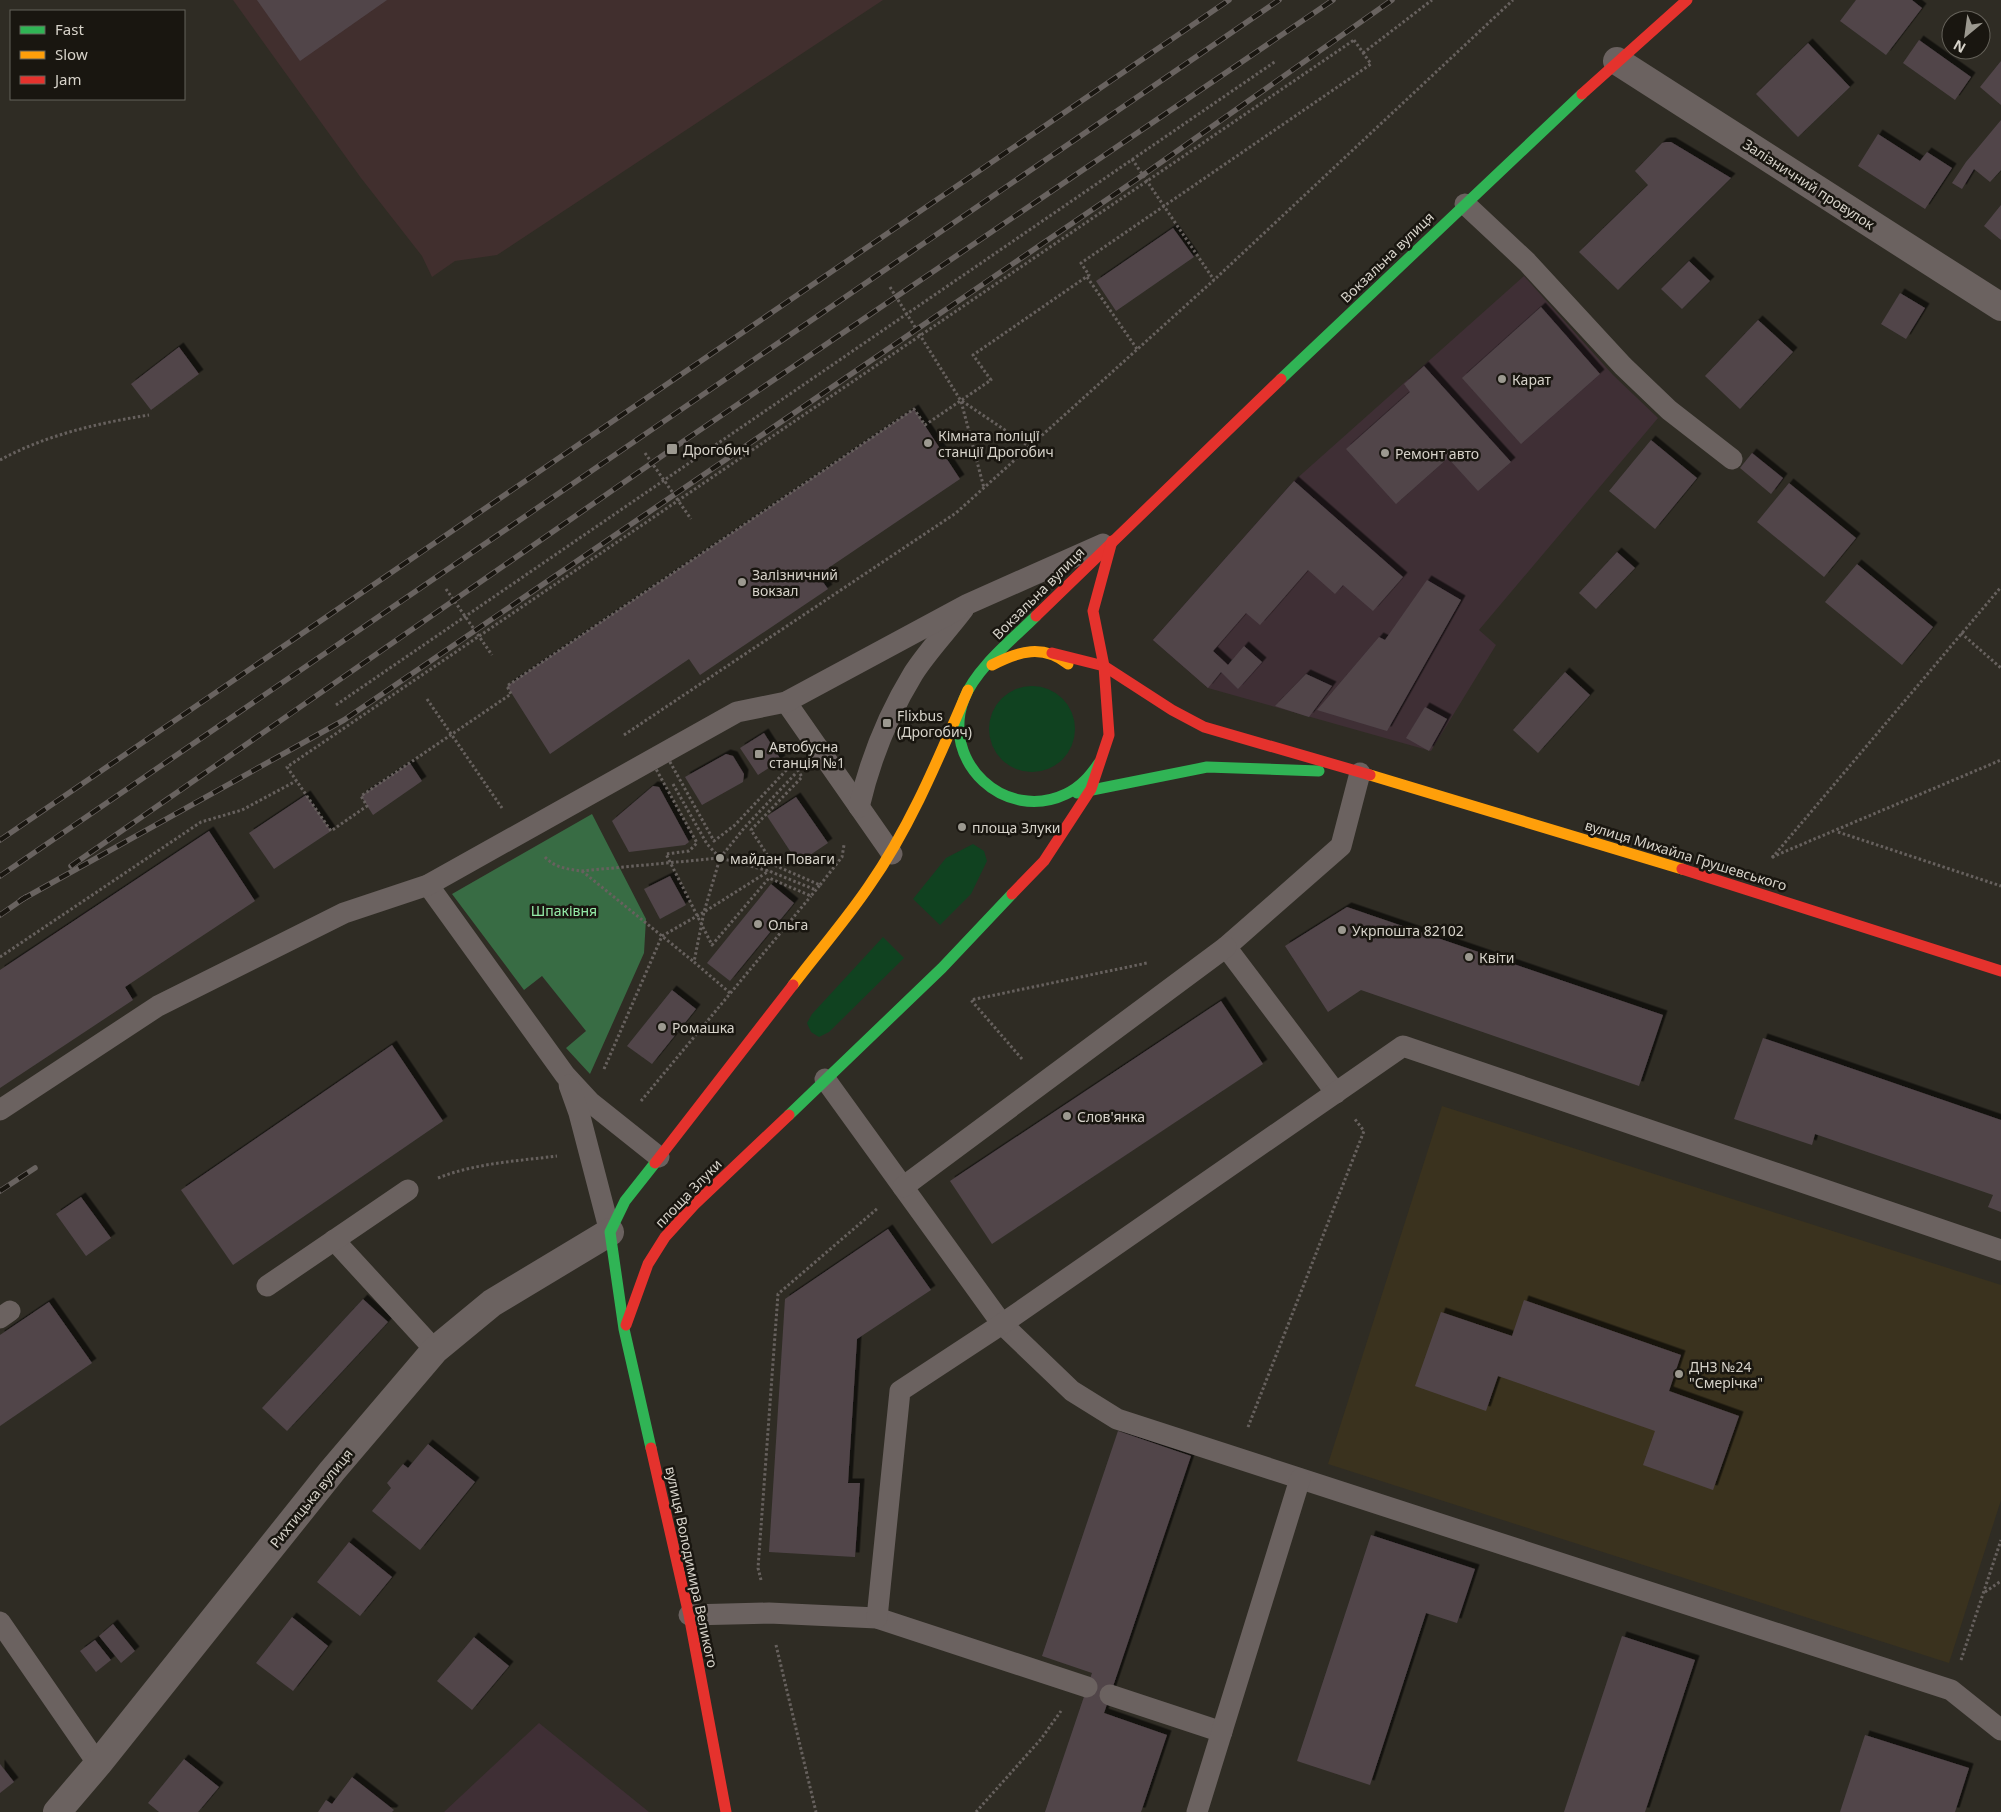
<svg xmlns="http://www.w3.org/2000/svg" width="2001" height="1812" viewBox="0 0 2001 1812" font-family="'Noto Sans',sans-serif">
<defs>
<filter id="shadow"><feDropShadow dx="4.5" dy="-4.5" stdDeviation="0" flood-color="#0009"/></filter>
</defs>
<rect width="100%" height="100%" fill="#2f2c24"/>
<g fill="#3f2f35">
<polygon points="1524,276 1613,375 1658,418 1479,630 1496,645 1431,751 1208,688 1153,640 1294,481"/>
<polygon points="539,1723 649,1812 444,1812"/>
</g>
<polygon fill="#412f2e" points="233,0 883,0 497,255 455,261 432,277 422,256 361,178"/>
<polygon fill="#3a321e" points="1442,1106 2001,1285 2001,1500 1949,1663 1328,1464"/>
<g fill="#104220">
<circle cx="1032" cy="729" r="43"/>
<polygon points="973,844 984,851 987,861 971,894 940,925 913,899 946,858"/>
<polygon points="883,937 904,958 829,1032 819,1037 811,1032 807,1023 812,1014"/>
</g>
<polygon fill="#386c44" points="592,814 646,919 644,953 590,1074 566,1048 586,1031 542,976 524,990 452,894"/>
<g fill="#51454a" filter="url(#shadow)">
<polygon points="257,0 387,0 300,61"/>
<polygon points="1856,0 1912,0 1922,8 1886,55 1840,21"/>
<polygon points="1919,40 1971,77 1955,100 1903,63"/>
<polygon points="1808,43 1850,87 1798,137 1756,94"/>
<polygon points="2001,61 2001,105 1980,87"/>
<polygon points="2001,120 2001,170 1990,182 1974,169 1962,189 1952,183 1966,162"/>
<polygon points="1878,134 1920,161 1927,152 1952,168 1925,209 1858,166"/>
<polygon points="1666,142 1671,142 1731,178 1618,290 1579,252 1648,185 1635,171 1662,143"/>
<polygon points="2001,205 2001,240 1984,226"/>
<polygon points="1173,228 1194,257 1116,311 1096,281"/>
<polygon points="1689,261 1710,281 1682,309 1661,289"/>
<polygon points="1900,293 1925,308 1906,339 1881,324"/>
<polygon points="1541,307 1600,374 1521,444 1462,378"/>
<polygon points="1758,320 1793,352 1740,409 1705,376"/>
<polygon points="179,347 199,374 151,410 131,384"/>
<polygon points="1424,366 1511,462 1478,491 1448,458 1396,504 1346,449 1410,392 1404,384"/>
<polygon points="914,409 960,479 818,575 828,589 700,675 689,659 550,754 507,686"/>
<polygon points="1651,440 1697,478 1655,529 1609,491"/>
<polygon points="1752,453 1783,478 1771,494 1740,468"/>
<polygon points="1294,481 1403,577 1373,611 1343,585 1335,594 1308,570 1260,625 1246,613 1213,651 1228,665 1244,646 1262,662 1238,689 1221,672 1208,688 1153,640"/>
<polygon points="1789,483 1856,538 1824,577 1757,522"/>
<polygon points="1617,552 1635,568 1596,609 1579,593"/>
<polygon points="1857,564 1933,627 1902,665 1825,602"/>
<polygon points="1427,580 1461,600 1387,731 1317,710 1379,637 1385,640"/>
<polygon points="1565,672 1590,695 1538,753 1513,730"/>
<polygon points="1306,674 1332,686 1309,717 1275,706"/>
<polygon points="1425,707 1447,719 1429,751 1406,738"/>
<polygon points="764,733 781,760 758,775 740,748"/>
<polygon points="726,754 733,756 744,774 743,782 702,805 685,777"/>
<polygon points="410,763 422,781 373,815 361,796"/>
<polygon points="653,786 659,787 689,842 685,845 629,852 612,821"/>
<polygon points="306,795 331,831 274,869 249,833"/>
<polygon points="796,797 828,843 798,863 767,816"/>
<polygon points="209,831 255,901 125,987 133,1000 0,1088 0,970"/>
<polygon points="670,876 686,905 660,919 644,889"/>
<polygon points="771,884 794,903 730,981 707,963"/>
<polygon points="1347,907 1663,1015 1639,1086 1361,990 1328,1012 1285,946"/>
<polygon points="672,990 696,1009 652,1064 627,1046"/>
<polygon points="1221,1001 1263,1064 992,1244 950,1181"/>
<polygon points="1763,1038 2001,1120 2001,1212 1988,1207 1993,1195 1815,1134 1812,1145 1734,1119"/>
<polygon points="392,1045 443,1121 233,1265 181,1190"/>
<polygon points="81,1197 111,1238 86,1256 56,1214"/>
<polygon points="888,1229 931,1290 857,1339 848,1483 860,1483 855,1557 769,1552 785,1299"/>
<polygon points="363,1299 388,1322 287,1431 262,1408"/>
<polygon points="1524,1300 1681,1355 1669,1391 1739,1416 1713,1490 1643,1465 1655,1431 1498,1376 1486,1411 1415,1386 1441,1312 1512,1336"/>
<polygon points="49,1302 92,1363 0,1426 0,1335"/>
<polygon points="1118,1431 1191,1456 1104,1713 1167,1735 1141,1812 1045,1812 1092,1673 1042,1656"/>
<polygon points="428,1444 475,1482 420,1550 372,1511 391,1488 387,1483 403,1464 408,1468"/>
<polygon points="1371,1535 1475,1569 1457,1623 1426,1613 1370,1785 1297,1761"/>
<polygon points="349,1542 392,1577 360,1616 317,1582"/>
<polygon points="292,1617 328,1646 293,1691 256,1663"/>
<polygon points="113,1624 135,1651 121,1663 99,1636"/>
<polygon points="1622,1636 1695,1660 1645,1812 1564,1812"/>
<polygon points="474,1637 509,1666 472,1710 437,1681"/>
<polygon points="95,1640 111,1660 96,1672 80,1651"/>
<polygon points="1865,1735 1969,1768 1955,1812 1840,1812"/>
<polygon points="184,1759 219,1787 198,1812 159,1812 148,1803"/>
<polygon points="0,1764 14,1782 0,1793"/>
<polygon points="352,1777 394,1810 392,1812 318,1812 326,1800 332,1804"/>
</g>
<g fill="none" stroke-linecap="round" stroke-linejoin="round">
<g stroke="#67615e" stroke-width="3" stroke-dasharray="2.5 2.5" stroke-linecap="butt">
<polygon points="1354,40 1371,64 1081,263 1089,275 973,355 991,380 925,425 914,409 507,686 511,694 361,796 367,806 331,831 287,767"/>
<polyline points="1363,53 1432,0"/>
<polyline points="1132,159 1214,280"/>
<polyline points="1087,277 1137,349"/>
<polyline points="890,287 961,401 984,488"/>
<polyline points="962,401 1030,447"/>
<polyline points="645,453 691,519"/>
<path d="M0,460C46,435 98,423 149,415"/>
<polyline points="446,589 492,655"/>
<polyline points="1961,633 2001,668"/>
<polyline points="427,699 502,808"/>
<polyline points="336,705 1276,61"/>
<polyline points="624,735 956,513 1214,280 1513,0"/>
<polygon points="665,753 714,841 735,825 793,763 802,777 751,830 774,865 820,885 811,896 769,878 712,945 666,854 689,851 697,843 651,760"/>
<polyline points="673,784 707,844 720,858 769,871 816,890"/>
<polyline points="1838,832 2001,886"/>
<path d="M545,857C555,868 568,869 581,871L720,858"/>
<polyline points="1772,857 2001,760"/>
<polyline points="1772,858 2001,587"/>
<polyline points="582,871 694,962"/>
<polyline points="820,885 842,857 844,845"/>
<polyline points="0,957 201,822 242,810 296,781"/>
<polyline points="730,993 694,962 704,912 720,858 745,827 796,773"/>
<polyline points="1022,1059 971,1000 1147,963"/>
<polyline points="604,1069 662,936 704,912 769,871"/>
<polyline points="641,1101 811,896"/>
<path d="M438,1178C476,1163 518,1161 557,1156"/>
<polyline points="1248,1427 1364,1131 1354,1118"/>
<polyline points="761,1580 758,1568 778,1294 878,1208"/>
<polyline points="1985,1592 2001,1581"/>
<polyline points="776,1645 816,1812"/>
<polyline points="1961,1660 2001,1540"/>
<polyline points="976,1812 1041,1739 1061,1711"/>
</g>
<g stroke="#6b6260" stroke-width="21">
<polyline points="1465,204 1527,262 1623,366 1669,410 1732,459"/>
<polyline points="786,702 892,854"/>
<path d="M859,807C870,760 888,715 913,674C927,652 947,631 963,610"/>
<polyline points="428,885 565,1075 590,1102 659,1157"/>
<polyline points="825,1079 1002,1324 1072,1391 1117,1419 1951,1690 2001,1730"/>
<polyline points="569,1085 579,1113 610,1232"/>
<polyline points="1336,1093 1226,947 1341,846 1360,773"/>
<polyline points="0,1110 158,1006 344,913 428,885 737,712 786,702 968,604 1103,544"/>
<polyline points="903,1187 1226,947"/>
<polyline points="334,1240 435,1350"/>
<polyline points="267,1286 408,1190"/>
<polyline points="0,1318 10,1311"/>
<polyline points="689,1615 769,1613 877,1618 1087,1687"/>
<polyline points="877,1618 900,1391 1002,1324 1403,1046 2001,1250"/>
<polyline points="0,1622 98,1764"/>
<polyline points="1110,1695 1222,1732"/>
<polyline points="1197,1812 1300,1479"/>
</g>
<g stroke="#6b6260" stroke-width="28">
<polyline points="1617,61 2001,307"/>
<polyline points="57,1812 98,1764 332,1471 435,1350 492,1303 610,1232"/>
</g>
<g stroke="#30b455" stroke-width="11">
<polyline points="1281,379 1582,94"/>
<path d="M1036,616C1013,639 976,668 964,699C940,762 1005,823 1066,794C1081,787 1090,776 1099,763"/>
<polyline points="1077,793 1207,767 1319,771"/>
<polyline points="789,1115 942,968 1012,894"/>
<polyline points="651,1448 624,1329 610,1232 625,1201 655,1163"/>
</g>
<g stroke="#ff9f0a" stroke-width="11">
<path d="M992,665C1019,651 1043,644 1068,664"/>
<polyline points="1370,775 1682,869"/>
<path d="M793,985C818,952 846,920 869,886C911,826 939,757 968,690"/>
</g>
<g stroke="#e5322d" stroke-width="11">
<polyline points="1582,94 1687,0"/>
<polyline points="1036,616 1281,379"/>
<polyline points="1052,653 1104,666 1172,710 1204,727 1370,775"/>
<polyline points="1682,869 2001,971"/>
<polyline points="1012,894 1044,861 1091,789 1109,735 1104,666 1093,611 1112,541"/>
<polyline points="655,1163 793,985"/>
<polyline points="626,1325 648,1264 665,1237 694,1205 789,1115"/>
<polyline points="651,1448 689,1615 726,1812"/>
</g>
<defs>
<g id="rail">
<polyline points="0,840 1229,0"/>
<polyline points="71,866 672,449 1333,0"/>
<polyline points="0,876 1279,0"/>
<polyline points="21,900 344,720 1143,175 1392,0"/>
<polyline points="0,915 26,897"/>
<polyline points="0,1191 35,1168"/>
</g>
</defs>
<use href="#rail" stroke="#696360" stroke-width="5.5"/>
<use href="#rail" stroke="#191610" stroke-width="4" stroke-dasharray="11" stroke-linecap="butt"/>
</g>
<g fill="#9c9990" stroke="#191610" stroke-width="2">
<circle cx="1502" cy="379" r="5"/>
<circle cx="928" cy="443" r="5"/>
<rect x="666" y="443" width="12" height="12" rx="2.5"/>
<circle cx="1385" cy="453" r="5"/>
<circle cx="742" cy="582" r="5"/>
<rect x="882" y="718" width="10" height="10" rx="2.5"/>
<rect x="754" y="749" width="10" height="10" rx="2.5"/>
<circle cx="962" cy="827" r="5"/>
<circle cx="720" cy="858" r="5"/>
<circle cx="758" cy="924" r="5"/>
<circle cx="1342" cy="930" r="5"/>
<circle cx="1469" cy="957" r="5"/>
<circle cx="662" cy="1027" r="5"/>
<circle cx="1067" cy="1116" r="5"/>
<circle cx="1679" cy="1374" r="5"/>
</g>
<g text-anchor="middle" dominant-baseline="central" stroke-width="5" stroke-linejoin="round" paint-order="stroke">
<g font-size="14" fill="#d7d3ca" stroke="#191610">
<text transform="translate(1809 184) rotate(33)">Залізничний провулок</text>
<text transform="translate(1387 257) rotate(-44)">Вокзальна вулиця</text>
<text transform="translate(1038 593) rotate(-45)">Вокзальна вулиця</text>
<text transform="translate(1686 855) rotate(17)">вулиця Михайла Грушевського</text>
<text transform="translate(688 1193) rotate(-46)">площа Злуки</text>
<text transform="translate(311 1498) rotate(-51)">Рихтицька вулиця</text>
<text transform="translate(692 1567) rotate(78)">вулиця Володимира Великого</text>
</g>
<g font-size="14" fill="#d7d3ca" stroke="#191610" text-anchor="start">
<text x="1512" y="379">Карат</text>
<text x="938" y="435">Кімната поліції<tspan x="938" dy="16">станції Дрогобич</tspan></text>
<text x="683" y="449">Дрогобич</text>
<text x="1395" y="453">Ремонт авто</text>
<text x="752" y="574">Залізничний<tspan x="752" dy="16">вокзал</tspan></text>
<text x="897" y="715">Flixbus<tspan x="897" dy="16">(Дрогобич)</tspan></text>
<text x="769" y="746">Автобусна<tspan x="769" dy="16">станція №1</tspan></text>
<text x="972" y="827">площа Злуки</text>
<text x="730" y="858">майдан Поваги</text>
<text x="768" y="924">Ольга</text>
<text x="1352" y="930">Укрпошта 82102</text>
<text x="1479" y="957">Квіти</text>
<text x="672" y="1027">Ромашка</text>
<text x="1077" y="1116">Слов'янка</text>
<text x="1689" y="1366">ДНЗ №24<tspan x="1689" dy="16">"Смерічка"</tspan></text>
</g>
<g font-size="14" fill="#95eba8" stroke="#191610">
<text x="564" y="910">Шпаківня</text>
</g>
</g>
<rect x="10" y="10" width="175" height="90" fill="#191610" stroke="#65625a"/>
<rect x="20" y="26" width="25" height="8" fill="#30b455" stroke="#65625a"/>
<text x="55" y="35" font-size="15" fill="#d7d3ca">Fast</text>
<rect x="20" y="51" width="25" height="8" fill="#ff9f0a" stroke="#65625a"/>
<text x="55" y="60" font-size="15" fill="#d7d3ca">Slow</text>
<rect x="20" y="76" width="25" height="8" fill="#e5322d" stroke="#65625a"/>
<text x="55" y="85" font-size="15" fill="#d7d3ca">Jam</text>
<g transform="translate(1966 35) rotate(209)"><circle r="24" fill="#191610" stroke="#65625a"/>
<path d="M0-4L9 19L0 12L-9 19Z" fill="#9c9990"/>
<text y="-8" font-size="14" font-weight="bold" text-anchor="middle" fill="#d7d3ca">N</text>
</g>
</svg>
